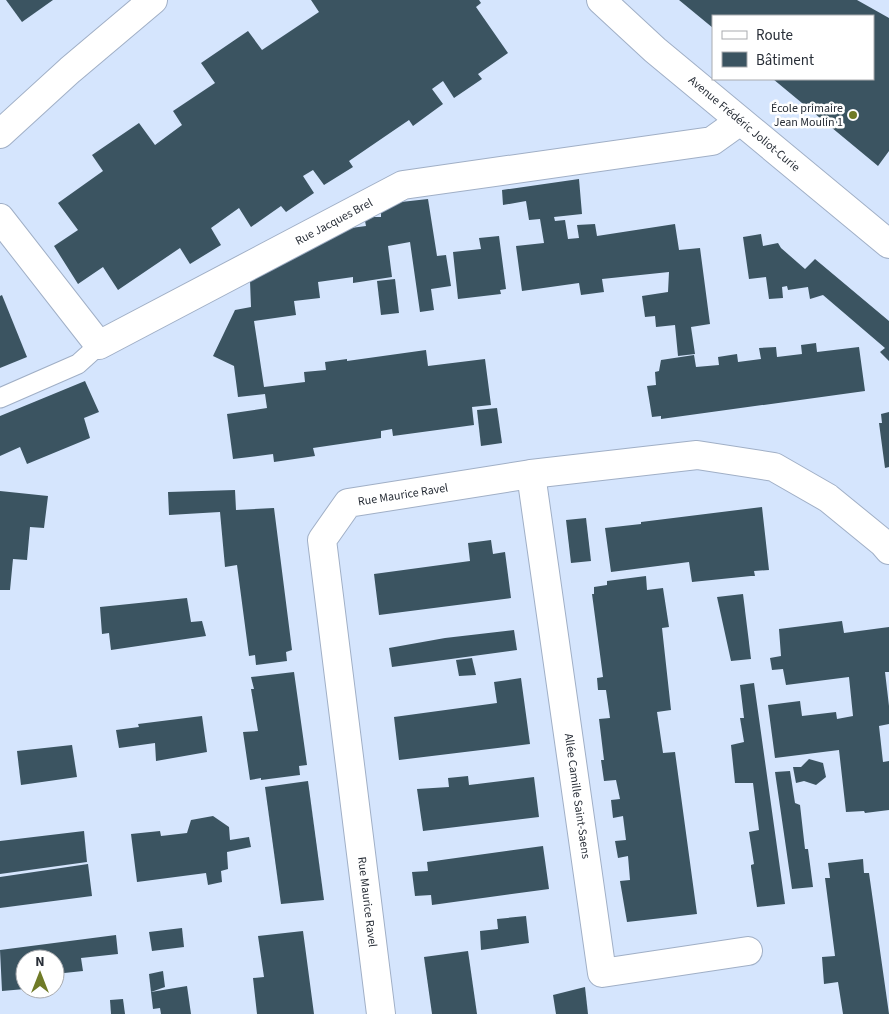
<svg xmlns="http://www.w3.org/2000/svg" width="889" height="1014" viewBox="0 0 889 1014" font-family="'Source Sans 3',sans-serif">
<rect width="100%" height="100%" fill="#d5e5fd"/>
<g fill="#3b5461">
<polygon points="6,0 53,0 22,22"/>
<polygon points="311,0 479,0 481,3 476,7 508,53 478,74 482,79 454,98 443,81 432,89 443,104 413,126 409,120 349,161 353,167 324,185 313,170 303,176 314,193 286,212 281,206 251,227 239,208 211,228 221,245 190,264 180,248 118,290 103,267 78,284 54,246 78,230 58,203 103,171 92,155 139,123 155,145 182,125 173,111 215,83 201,63 248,31 262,50 319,12"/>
<polygon points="679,0 857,0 889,18 889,151 878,166 773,79 873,79 873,16 713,16 713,28"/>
<polygon points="579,179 582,214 554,217 555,221 565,220 568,239 579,238 577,225 595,224 597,236 675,224 679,250 700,248 710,324 691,327 695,354 678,356 675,325 656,327 655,316 645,317 642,296 668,292 669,272 602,279 604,292 581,295 579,283 522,291 516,246 544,243 540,219 529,220 526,201 503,205 502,190"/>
<polygon points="428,199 437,256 446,255 451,286 431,289 434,310 420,312 410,242 388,246 392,277 353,283 353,277 318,282 320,298 294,301 296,315 254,321 264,387 305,382 304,372 326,370 325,362 347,359 347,361 426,350 428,366 485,359 491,405 472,407 474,425 393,436 392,429 381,431 381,438 313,448 315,456 274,462 273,454 233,459 227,414 267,408 265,394 238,397 234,366 213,356 235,310 251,307 250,281 351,228 366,226 365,221 371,217 381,217 381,212 401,202"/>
<polygon points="761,234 763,246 778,243 781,248 805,269 815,259 889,321 889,361 880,352 885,348 823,295 810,299 808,287 788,290 787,286 782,287 783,298 769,299 766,277 749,279 743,237"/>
<polygon points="499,236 506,289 500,290 501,294 458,299 453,252 481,249 479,238"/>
<polygon points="395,279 399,313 381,315 377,281"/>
<polygon points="2,295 27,357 0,368 0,296"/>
<polygon points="816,343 817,352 859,347 865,391 661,419 661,416 652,417 647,386 656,385 655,372 659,371 661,360 694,355 696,367 719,365 718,357 737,354 738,362 761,359 759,348 776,347 777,357 802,354 801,345"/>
<polygon points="85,381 99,412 84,418 90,438 27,464 20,447 0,456 0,416"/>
<polygon points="497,408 502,443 481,446 477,410"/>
<polygon points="889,412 889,467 885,468 879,423 882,423 881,414"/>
<polygon points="235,490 236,510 274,508 292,650 286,652 287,661 256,665 255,655 249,656 237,565 225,567 220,512 169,515 168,492"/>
<polygon points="0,491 48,496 44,528 30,527 27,560 13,559 10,590 0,590"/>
<polygon points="762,507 769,570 754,571 755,576 751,576 692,582 689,562 611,572 605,528 641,524 641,522"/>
<polygon points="586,518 591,561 571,563 566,520"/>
<polygon points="491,540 493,554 505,552 511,598 379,615 374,574 470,561 468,543"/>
<polygon points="646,576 647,590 663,588 669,627 662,628 671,710 657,712 663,753 675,752 697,914 627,922 620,881 630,880 628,856 618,858 615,841 626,840 623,816 613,818 611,800 620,799 616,780 604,781 601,760 604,760 599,719 610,718 606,690 598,690 597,678 603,677 592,594 594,594 594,587 607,585 607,581"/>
<polygon points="743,594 751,659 731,661 717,597"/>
<polygon points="187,598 191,622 202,621 206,636 111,650 109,633 102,634 100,607"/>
<polygon points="842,621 844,633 889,627 889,672 885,672 889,706 889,724 879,726 883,762 889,761 889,810 865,813 864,811 846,812 839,750 775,758 768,705 800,701 802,716 836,712 837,719 853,716 849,677 786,685 783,669 772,670 770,658 781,656 779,629"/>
<polygon points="514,630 517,650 392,667 389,648 445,638"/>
<polygon points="472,658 476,675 459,676 456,660"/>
<polygon points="294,672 307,765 299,766 300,775 261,780 261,778 250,780 243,732 258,731 251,689 254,689 251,677"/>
<polygon points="521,678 530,744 399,760 394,717 497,703 494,682"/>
<polygon points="754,683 785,904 757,907 751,867 751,865 754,864 749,832 759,830 753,783 735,783 731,745 744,742 740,718 744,718 740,685"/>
<polygon points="202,716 207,752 156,761 155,743 119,748 116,730 139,727 138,724"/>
<polygon points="72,745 77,777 21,785 17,751"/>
<polygon points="809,759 823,763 826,777 816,785 804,781 796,783 793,767 801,767"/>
<polygon points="790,771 795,803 800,805 805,849 808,849 813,887 792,889 775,772"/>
<polygon points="468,776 469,785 534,777 539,817 423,831 417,789 449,787 448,778"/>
<polygon points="308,781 324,900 281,904 265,787"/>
<polygon points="213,816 229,827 230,840 249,837 251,847 227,852 228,869 221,871 222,882 208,885 206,873 137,882 131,834 160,831 161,836 187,833 191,820"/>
<polygon points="84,831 87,862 0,874 0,841"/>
<polygon points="543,846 549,889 432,905 431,895 415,896 412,872 428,871 427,862"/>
<polygon points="863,859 864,873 869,873 889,1014 843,1014 838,982 824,984 822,957 835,956 825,878 830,878 828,863"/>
<polygon points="88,864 92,896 0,908 0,877"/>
<polygon points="526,916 529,943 481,950 480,931 498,929 497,919"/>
<polygon points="182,928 184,947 152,951 149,932"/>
<polygon points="303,931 314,1014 257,1014 253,978 264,977 258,936"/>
<polygon points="116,935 118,954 81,958 83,971 55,974 55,959 25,959 25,989 2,991 0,950"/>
<polygon points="468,951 477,1014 432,1014 424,957"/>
<polygon points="163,971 165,987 151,992 149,974"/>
<polygon points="187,986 191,1014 161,1014 160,1008 153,1009 151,992"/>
<polygon points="585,987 588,1014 556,1014 553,995"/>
<polygon points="123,999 125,1014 111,1014 110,1000"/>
</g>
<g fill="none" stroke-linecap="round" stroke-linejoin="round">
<defs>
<polyline id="lane" points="0,398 78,364 99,345"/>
<g id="street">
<polyline points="601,0 655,50 889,244"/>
<polyline points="0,218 99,345 403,185 712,141 740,121"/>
<polyline points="531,474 602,973 748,951"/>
<polyline points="381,1014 322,540 348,503 531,474 697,455 774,467 828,498 883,543 889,550"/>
</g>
<polyline id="secondary" points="0,134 70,70 153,0"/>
</defs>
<use href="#lane" stroke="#a0afc6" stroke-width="21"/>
<use href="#street" stroke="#a0afc6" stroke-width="30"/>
<use href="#secondary" stroke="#a0afc6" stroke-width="30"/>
<use href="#lane" stroke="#fff" stroke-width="19"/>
<use href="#street" stroke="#fff" stroke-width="28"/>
<use href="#secondary" stroke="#fff" stroke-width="28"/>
</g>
<circle fill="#707b27" stroke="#fff" stroke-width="2" cx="853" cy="115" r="5"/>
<g text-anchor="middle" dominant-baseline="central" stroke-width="5" stroke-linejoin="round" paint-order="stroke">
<g font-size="12" fill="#282e37" stroke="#fff" text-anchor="end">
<text x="843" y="108">École primaire<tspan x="843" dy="14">Jean Moulin 1</tspan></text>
</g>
<g font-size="12" fill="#282e37" stroke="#fff">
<text transform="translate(744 124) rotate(40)">Avenue Frédéric Joliot-Curie</text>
<text transform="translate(334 222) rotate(-28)">Rue Jacques Brel</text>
<text transform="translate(403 495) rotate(-9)">Rue Maurice Ravel</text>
<text transform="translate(577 796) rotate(82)">Allée Camille Saint-Saens</text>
<text transform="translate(367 902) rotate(83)">Rue Maurice Ravel</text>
</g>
</g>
<rect x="712" y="15" width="162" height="65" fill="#ffffff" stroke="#a9abaf"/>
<rect x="722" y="31" width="25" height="8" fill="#ffffff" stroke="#a9abaf"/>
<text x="756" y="40" font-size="15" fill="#282e37">Route</text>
<rect x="722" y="52" width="25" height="15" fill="#3b5461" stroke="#a9abaf"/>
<text x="756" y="65" font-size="15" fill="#282e37">Bâtiment</text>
<g transform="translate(40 974)"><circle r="24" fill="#ffffff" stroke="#a9abaf"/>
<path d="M0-4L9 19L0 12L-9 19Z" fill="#707b27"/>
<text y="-8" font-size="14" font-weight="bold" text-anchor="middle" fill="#282e37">N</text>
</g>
</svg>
